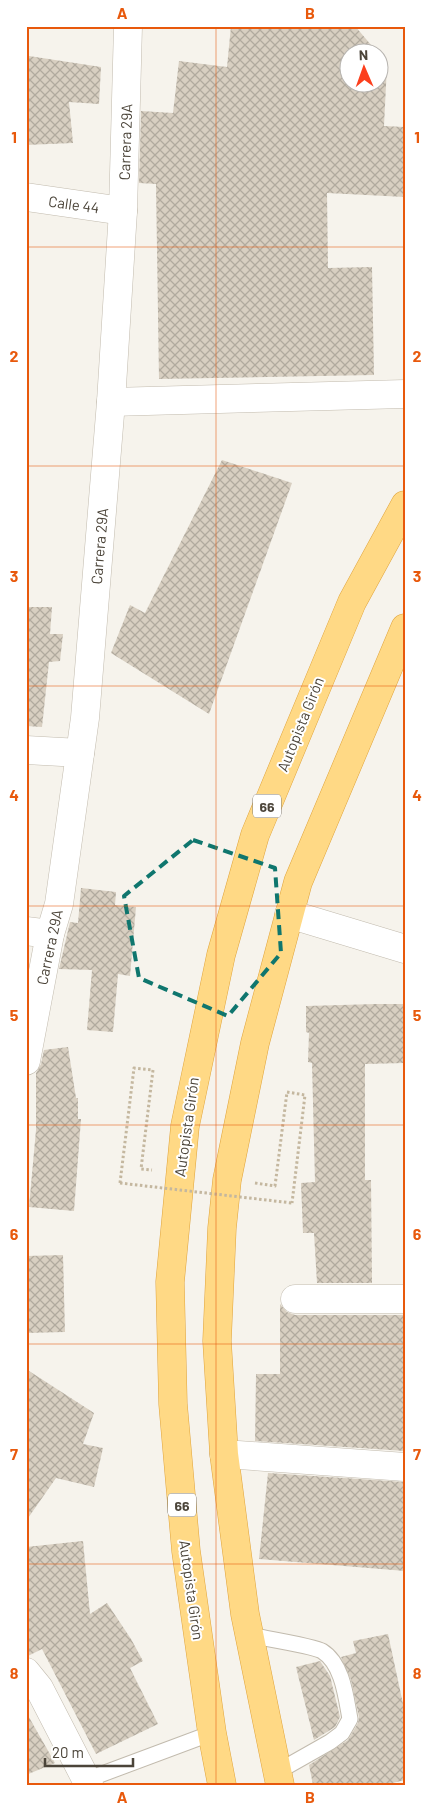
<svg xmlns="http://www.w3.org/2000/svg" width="431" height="1811" viewBox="0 0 431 1811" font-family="Barlow,sans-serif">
<defs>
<pattern id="building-cross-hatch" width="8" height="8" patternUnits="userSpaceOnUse" patternTransform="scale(1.25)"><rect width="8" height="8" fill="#d8cfc1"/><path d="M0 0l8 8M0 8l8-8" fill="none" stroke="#b1aa9e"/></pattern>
</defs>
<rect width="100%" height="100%" fill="#f6f3ec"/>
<g fill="url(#building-cross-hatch)">
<polygon points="231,26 355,26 377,52 348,52 348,82 378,82 378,55 387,65 384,126 405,127 405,197 327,193 328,268 372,267 374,375 159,379 156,184 139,183 141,111 173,113 179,61 227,67"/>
<polygon points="29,56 101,67 99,104 69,102 73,143 26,145 26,84"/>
<polygon points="222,460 292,483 209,714 111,653 130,605 145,613"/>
<polygon points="26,607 52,607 50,634 63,634 60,661 49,662 42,727 26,726"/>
<polygon points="81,888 116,892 115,905 136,907 130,976 118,974 113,1032 87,1030 92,970 59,969 70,922 78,923"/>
<polygon points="376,1004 405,1004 405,1063 365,1064 365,1180 371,1180 372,1283 317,1283 314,1233 303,1233 301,1183 315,1182 312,1063 308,1062 309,1033 306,1032 306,1006"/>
<polygon points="68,1047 76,1098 78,1098 78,1119 81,1119 74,1211 29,1207 36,1130 36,1073 41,1064 44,1050"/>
<polygon points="63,1255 65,1332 26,1333 26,1256"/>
<polygon points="280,1304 287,1312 295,1315 405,1315 405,1451 255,1441 256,1374 280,1374"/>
<polygon points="26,1369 94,1413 83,1444 103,1448 94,1487 56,1478 26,1521"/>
<polygon points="268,1473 405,1482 405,1571 259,1559"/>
<polygon points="83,1541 90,1614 107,1603 131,1639 143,1661 130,1668 158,1724 96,1754 42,1649 26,1657 26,1547"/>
<polygon points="388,1634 405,1713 405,1780 384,1785 313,1785 309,1765 348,1740 358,1723 359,1717 351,1680 341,1657 356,1653 353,1641"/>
<polygon points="320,1661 330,1676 340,1717 335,1727 314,1740 296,1667"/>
<polygon points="26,1712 55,1763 26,1775"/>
</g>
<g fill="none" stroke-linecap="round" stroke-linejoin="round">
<defs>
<g id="service">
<path d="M249,1635C263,1638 314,1646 322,1651C343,1664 346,1698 350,1719L342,1733L330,1742L277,1772"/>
<polyline points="86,1780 212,1733"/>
</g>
<g id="minor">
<polyline points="26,197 123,211"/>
<polyline points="111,402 405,394"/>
<polyline points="26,750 80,753"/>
<polyline points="289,914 405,949"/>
<polyline points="26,931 50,934"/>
<polyline points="26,1061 50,934 59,904 85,718 111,402 123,211 128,26"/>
<polyline points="295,1299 405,1299"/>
<polyline points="224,1454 405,1467"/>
<polyline points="26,1672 39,1688 89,1785"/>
</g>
<g id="trunk">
<polyline points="222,1785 212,1733 186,1551 173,1404 170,1282 185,1126 221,955 255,835 352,602 405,505"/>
<polyline points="280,1785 245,1614 224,1454 217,1341 222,1228 227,1180 255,1043 298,882 405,628"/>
</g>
</defs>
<use href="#service" stroke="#c2bbae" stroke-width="17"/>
<use href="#minor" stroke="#c2bbae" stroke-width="29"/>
<use href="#trunk" stroke="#e0a43c" stroke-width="29"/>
<g stroke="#c4b79f" stroke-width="3" stroke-dasharray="2.5 2.5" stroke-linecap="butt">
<polyline points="120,1183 134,1068 153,1070 141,1169 152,1170"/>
<polyline points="255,1183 275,1186 287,1092 305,1095 292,1203"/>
</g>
<use href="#service" stroke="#fff" stroke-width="15"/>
<use href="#minor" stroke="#fff" stroke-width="28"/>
<use href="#trunk" stroke="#ffd985" stroke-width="28"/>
<polyline stroke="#c4b79f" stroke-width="3" stroke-dasharray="2.5 2.5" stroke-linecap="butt" points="120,1183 292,1203"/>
</g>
<path fill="none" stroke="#0f766e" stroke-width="4" stroke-dasharray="10 6" stroke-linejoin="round" d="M193,840L275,868L281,953L228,1016L139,978L124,896Z"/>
<path fill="none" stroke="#e8590c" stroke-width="1" stroke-opacity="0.55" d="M216,26V1785M26,247H405M26,466H405M26,686H405M26,906H405M26,1125H405M26,1344H405M26,1564H405"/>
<g text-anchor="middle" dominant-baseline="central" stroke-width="4" stroke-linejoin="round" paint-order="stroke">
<g fill="#fff" stroke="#817c74" stroke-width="1">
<rect x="253" y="794.5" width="28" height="23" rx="4"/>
<rect x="168" y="1493.5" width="28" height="23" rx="4"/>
</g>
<g font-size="14" font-weight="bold" fill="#4b4439">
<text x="267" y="806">66</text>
<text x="182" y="1505">66</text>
</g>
<g font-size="15" fill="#4b4439" stroke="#fff">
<text transform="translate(125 142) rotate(-88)">Carrera 29A</text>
<text transform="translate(74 204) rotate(8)">Calle 44</text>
<text transform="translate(99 546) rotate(-85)">Carrera 29A</text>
<text transform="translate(300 724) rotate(-68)">Autopista Girón</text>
<text transform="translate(49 947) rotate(-78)">Carrera 29A</text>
<text transform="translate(186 1127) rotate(-82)">Autopista Girón</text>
<text transform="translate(192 1590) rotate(82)">Autopista Girón</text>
</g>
</g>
<rect width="431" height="1811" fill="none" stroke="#ffffff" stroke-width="55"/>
<g transform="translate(364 68) rotate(358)"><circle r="24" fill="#ffffff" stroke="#b7b4b0"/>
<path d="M0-4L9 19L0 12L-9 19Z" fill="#fc3f1d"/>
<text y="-8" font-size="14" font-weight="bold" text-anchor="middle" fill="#4b4439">N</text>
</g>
<path d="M45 1758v8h88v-8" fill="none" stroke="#4b4439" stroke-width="2.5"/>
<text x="52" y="1758" font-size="15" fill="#4b4439" stroke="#ffffff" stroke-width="4" paint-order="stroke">20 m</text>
<rect x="28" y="28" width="376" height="1756" fill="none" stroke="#e8590c" stroke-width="2"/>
<g font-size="16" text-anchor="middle" font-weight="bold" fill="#e8590c">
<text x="122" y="19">A</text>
<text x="310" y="19">B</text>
<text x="14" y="143">1</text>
<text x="417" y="143">1</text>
<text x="14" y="362">2</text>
<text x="417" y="362">2</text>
<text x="14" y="582">3</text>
<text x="417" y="582">3</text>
<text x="14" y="801">4</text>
<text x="417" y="801">4</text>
<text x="14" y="1021">5</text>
<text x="417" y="1021">5</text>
<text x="14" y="1240">6</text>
<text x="417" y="1240">6</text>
<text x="14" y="1460">7</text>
<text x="417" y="1460">7</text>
<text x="14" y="1679">8</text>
<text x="417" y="1679">8</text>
<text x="122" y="1803">A</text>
<text x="310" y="1803">B</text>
</g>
</svg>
